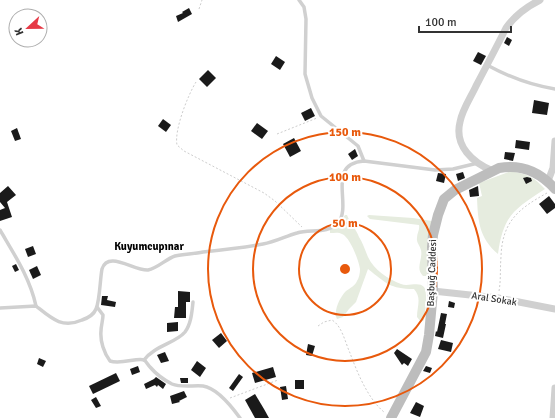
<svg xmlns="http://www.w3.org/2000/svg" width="555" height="418" viewBox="0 0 555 418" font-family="Signika,sans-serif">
<rect width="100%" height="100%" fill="#fff"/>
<g fill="#e6ecdf">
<path d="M511,171C527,174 534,177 545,189C514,209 503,216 498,254C479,238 478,221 477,198L482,196L479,183Z"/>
<path d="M345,215H347C350,223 356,229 359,237C363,243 365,250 368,257C374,270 388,279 401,284C408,287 419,281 424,287C428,292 425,313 424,320L421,322L417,317C417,306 422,298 414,289C390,289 386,283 368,269L356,302L349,309L343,317L337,319C333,311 340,297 346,291C350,288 355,286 357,281C359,278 360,273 360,269C359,261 350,237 342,234C339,232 334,233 330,233V230L339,224Z"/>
<path d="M369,215L413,218L432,221L428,276H423C415,268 423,260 421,250C420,246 416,242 417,238C417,233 420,230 419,225L370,219L367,216Z"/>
</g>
<g fill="#1a1a1a">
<polygon points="189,8 192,14 178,22 176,16 183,13 182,12"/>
<polygon points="507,37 512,40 509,46 504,43"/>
<polygon points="478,52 486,56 481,65 473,61"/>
<polygon points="276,56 285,62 280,70 271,64"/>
<polygon points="208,70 216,78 207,87 199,79"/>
<polygon points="534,100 549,103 547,115 532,113"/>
<polygon points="311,108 315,116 305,121 301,113"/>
<polygon points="163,119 171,125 166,132 158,126"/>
<polygon points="257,123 268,131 262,139 251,131"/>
<polygon points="17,128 21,139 15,141 11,131"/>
<polygon points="294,138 301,151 290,157 283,144"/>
<polygon points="516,140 530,142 529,150 515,148"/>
<polygon points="355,149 358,156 352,160 348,154"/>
<polygon points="505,152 515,153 513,161 504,159"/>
<polygon points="463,172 465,178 458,181 456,174"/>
<polygon points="438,173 446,174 444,183 436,181"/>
<polygon points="527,177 531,178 532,181 526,184 523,178"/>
<polygon points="8,186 16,195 7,202 12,217 0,221 0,210 5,208 0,202 0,193"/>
<polygon points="478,186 479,196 470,197 469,190"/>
<polygon points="549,196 555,204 555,208 547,214 539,204"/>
<polygon points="33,246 36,254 28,257 25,249"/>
<polygon points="16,264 19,270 15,272 12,266"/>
<polygon points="37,266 41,275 33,279 29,270"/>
<polygon points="178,291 190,292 190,302 186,302 186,318 174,318 175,307 178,307"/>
<polygon points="102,296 108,296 107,300 116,302 115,307 101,305"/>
<polygon points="449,301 455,303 454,308 448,307"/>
<polygon points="441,313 447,314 445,324 446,324 443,338 435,336 436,331 437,332"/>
<polygon points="178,322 178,331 167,332 167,323"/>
<polygon points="221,333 227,341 219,348 212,340"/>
<polygon points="441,340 453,343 451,352 438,349"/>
<polygon points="308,344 315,346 312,356 306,355"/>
<polygon points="397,349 412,359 408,366 404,363 402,365 394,353"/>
<polygon points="165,352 169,361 161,363 157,355"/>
<polygon points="39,358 46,361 43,367 37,364"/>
<polygon points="197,361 206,368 200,377 191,370"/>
<polygon points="138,366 140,372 132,375 130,369"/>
<polygon points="426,366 432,368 430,373 423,371"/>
<polygon points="273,367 276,377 255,383 252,373"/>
<polygon points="116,373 120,381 93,394 89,386"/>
<polygon points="239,374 243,377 233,391 229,388"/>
<polygon points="156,377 166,384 163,389 158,385 157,387 155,385 146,389 144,384 154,379"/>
<polygon points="180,378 188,378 188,383 181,383"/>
<rect x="295" y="380" width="9" height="9"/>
<polygon points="286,386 288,399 282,400 280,387"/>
<polygon points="184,391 187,397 179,401 180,402 172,404 170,396"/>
<polygon points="255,394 264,409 269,418 255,418 245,400"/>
<polygon points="96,397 101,406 96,408 91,400"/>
<polygon points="416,402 424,406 420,417 410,413"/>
</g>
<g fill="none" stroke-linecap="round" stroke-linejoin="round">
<g stroke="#cdcdcd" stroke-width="1" stroke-dasharray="2 2" stroke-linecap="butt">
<polyline points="199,9 202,0"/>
<path d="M196,82C188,95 174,130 177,145L184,151L264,193L275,201L302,227"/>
<polyline points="277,134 317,118"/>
<path d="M499,291C501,280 500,269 501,257C502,222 518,209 547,193"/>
<path d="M318,326L324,322L332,320C342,326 345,342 350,353C357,372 368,399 384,412"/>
<polyline points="230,398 278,380"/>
</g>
<g stroke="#d0d0d0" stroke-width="3.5">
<polyline points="299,0 304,7 306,19 305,74 312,98 321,116 358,146 364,161"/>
<path d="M487,65C509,77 530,85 555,89"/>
<path d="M0,230C14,254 30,278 36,306"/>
<path d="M97,307L103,315C103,320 101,326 101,331C100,341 104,353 110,361C121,365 138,357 144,360C146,361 148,365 150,367C156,374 164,380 172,384C182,388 193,385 203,386C217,388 232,407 240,418"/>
<path d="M0,308L36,306C51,318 62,329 82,320C88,318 94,314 96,309C100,300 100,279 102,269C108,250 134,271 148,270C158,268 166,259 175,256C184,254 194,254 203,252C223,250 243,248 263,244C275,242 286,236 297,233C310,229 328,234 338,223C353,205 325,164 364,161L435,170L453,169L478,163"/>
<path d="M144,360C154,346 176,343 185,332C191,324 192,312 193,302"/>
</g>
<g stroke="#d0d0d0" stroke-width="7">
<path d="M493,171C473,163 454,146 460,122C462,110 471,97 476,86C486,67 496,48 506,28C515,15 526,7 540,0"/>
<polyline points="548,181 553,168 555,141"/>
<polyline points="433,291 498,298 555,309"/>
<polyline points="553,418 555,388"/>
</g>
<path stroke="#bdbdbd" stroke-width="10" d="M391,418L426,352L429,335L433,291L432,247L433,235L438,215L444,199L455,190L499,168C522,164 540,172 555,189"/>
</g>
<g fill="none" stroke="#e8590c" stroke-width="2">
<circle cx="345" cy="269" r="46"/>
<circle cx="345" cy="269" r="92"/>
<circle cx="345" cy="269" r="137"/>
</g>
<g text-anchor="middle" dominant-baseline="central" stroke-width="4" stroke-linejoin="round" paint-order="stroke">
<g font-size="10" fill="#333" stroke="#fff">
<text transform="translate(432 273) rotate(-88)">Başbuğ Caddesi</text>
<text transform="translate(494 299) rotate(9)">Aral Sokak</text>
</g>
<g font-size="11" font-weight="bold" fill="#000" stroke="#fff">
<text x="149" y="246">Kuyumcupınar</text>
</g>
</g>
<circle cx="345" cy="269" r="6" fill="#e8590c" stroke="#fff" stroke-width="2"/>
<g font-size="12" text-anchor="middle" font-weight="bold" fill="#e8590c" stroke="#fff" stroke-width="4" stroke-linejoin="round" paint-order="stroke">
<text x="345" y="136">150 m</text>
<text x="345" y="181">100 m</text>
<text x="345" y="227">50 m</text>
</g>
<g transform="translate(28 28) rotate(248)"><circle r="19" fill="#ffffff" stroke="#adadad"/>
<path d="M0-3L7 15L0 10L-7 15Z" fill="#e63946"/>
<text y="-6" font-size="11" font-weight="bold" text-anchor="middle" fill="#333333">K</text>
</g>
<path d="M419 26v6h92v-6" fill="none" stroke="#333333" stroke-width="2"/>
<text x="425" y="26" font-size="12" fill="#333333" stroke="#ffffff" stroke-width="3" paint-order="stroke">100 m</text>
</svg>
